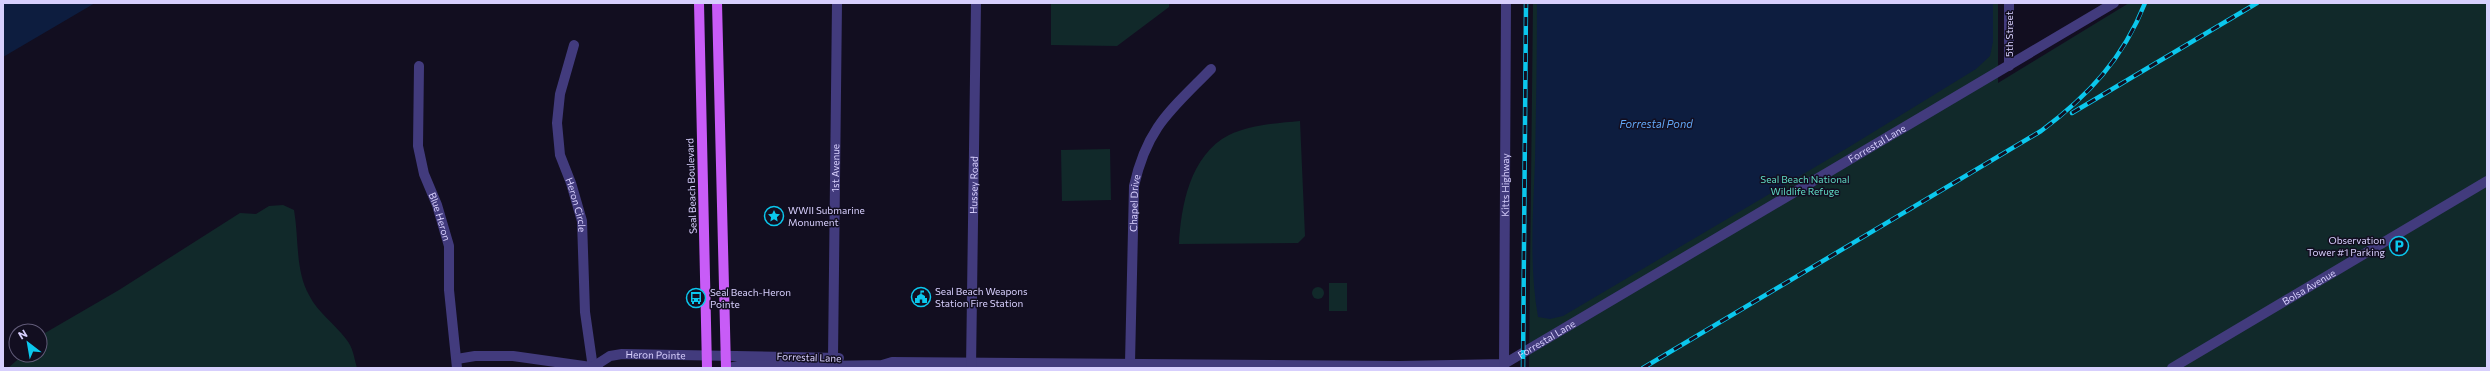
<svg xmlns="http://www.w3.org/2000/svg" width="2490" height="371" viewBox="0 0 2490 371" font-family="Commissioner,sans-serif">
<rect width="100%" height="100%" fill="#120e20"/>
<g fill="#11292a">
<polygon points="1051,3 1169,3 1169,7 1117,46 1051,45"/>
<polygon points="1533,3 1998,3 1998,83 2129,3 2487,3 2487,368 1529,368"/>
<path d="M1300,121L1305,236L1298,243L1179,244C1181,206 1190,155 1229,135C1250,125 1278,123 1300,121Z"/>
<polygon points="1110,149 1111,200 1062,201 1061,150"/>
<path d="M283,205L294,210C299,238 295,270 309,295C318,313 334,323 346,339C353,347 354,358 357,368H8L23,355H40V338L45,333L119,290L240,213L256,214L269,206Z"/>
<rect x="1329" y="283" width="18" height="28"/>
<circle cx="1318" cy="293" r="6"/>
</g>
<g fill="#0d1d3f">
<polygon points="3,3 95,3 3,57"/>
<path d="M1537,3H1993V42L1990,56L1976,69L1849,147L1563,316L1550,319L1538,317C1529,266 1533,213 1535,161C1536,109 1537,56 1537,3Z"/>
</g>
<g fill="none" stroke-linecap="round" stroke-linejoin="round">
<g stroke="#423b7d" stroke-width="10">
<path id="s1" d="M574,45L560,94L557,123L560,155L571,183L582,221L585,312L593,368"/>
<path id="s2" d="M419,66L418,146L424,174L437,205L449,246V290L457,368"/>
<polyline points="2009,66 2009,3"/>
<path id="s3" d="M833,358L837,3"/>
<polyline points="457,359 475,356 513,356 598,368"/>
<path id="s4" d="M1130,363L1134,186C1147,127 1171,110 1211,69"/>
<path id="s5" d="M593,367L610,356L622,354L839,358"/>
<path id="s6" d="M729,368L743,365L825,366L882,365L892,362L1400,366L1504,364L2114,3"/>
<path id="s7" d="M971,368L976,3"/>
<path id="s8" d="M1504,368L1506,3"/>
<path id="s9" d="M2172,368L2487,181"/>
</g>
<g stroke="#c85cf7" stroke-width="10">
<polyline points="699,3 707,368"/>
<polyline points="717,3 726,368"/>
</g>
<defs>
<g id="rail">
<polyline points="2072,113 2257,3"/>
<polyline points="1523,368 1526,3"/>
<path d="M1643,368L2041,131C2088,96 2123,59 2145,3"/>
</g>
</defs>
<use href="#rail" stroke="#0bc7ed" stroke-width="4.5"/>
<use href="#rail" stroke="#120e20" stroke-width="3" stroke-dasharray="9" stroke-linecap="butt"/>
</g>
<defs>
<symbol id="sight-ring" viewBox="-11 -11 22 22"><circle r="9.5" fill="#120e20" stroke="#0bc7ed" stroke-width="1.5"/><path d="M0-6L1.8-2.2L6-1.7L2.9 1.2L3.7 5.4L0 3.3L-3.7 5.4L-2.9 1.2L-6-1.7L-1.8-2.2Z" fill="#0bc7ed"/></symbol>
<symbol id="parking-ring" viewBox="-11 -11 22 22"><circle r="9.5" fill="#120e20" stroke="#0bc7ed" stroke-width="1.5"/><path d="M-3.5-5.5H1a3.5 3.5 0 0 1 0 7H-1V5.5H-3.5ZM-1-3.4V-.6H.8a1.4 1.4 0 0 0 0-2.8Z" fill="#0bc7ed"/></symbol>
<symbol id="civic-ring" viewBox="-11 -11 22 22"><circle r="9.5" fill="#120e20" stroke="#0bc7ed" stroke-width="1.5"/><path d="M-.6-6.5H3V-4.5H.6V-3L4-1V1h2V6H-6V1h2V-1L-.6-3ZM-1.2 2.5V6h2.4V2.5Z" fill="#0bc7ed"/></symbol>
<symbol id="bus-ring" viewBox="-11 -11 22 22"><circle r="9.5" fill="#120e20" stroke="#0bc7ed" stroke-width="1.5"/><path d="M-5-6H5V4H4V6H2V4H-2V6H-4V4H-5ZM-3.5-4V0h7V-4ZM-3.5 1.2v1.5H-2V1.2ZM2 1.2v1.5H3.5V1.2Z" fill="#0bc7ed"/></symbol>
</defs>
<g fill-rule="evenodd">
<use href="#sight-ring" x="763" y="205" width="22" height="22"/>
<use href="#parking-ring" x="2388" y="235" width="22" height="22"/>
<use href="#civic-ring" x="910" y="286" width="22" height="22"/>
<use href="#bus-ring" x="685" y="287" width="22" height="22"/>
</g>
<g text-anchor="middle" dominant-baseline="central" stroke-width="3" stroke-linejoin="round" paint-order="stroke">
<g font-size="10" fill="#d7cffd" stroke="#120e20">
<text transform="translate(2009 34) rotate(-90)">5th Street</text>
<text stroke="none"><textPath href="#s6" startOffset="1209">Forrestal Lane</textPath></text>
<text stroke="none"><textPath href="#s3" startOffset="190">1st Avenue</textPath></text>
<text transform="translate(691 186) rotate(-92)">Seal Beach Boulevard</text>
<text stroke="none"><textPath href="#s7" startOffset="183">Hussey Road</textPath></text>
<text stroke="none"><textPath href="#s8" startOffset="183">Kitts Highway</textPath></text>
<text stroke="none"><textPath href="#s4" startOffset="160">Chapel Drive</textPath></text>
<text stroke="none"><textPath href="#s1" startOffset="165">Heron Circle</textPath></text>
<text stroke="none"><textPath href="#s2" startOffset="154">Blue Heron</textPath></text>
<text stroke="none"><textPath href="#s9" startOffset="159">Bolsa Avenue</textPath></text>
<text stroke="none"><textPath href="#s6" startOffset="825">Forrestal Lane</textPath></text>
<text stroke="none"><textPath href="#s5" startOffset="66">Heron Pointe</textPath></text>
<text transform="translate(809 357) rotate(2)">Forrestal Lane</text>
</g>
<g font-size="10" fill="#5fd9c3" stroke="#120e20">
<text x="1805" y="179">Seal Beach National<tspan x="1805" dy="12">Wildlife Refuge</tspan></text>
</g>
<g font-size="10" fill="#d7cffd" stroke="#120e20" text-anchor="start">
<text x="788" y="210">WWII Submarine<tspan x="788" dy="12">Monument</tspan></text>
<text x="2385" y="240" text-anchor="end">Observation<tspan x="2385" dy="12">Tower #1 Parking</tspan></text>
<text x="935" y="291">Seal Beach Weapons<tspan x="935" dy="12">Station Fire Station</tspan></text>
<text x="710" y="292">Seal Beach-Heron<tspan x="710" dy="12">Pointe</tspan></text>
</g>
<g font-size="11" font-style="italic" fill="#62a8f8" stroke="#120e20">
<text x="1656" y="123">Forrestal Pond</text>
</g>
</g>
<rect width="2490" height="371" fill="none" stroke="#d7cffd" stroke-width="8"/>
<g transform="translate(28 343) rotate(329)"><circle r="19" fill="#120e20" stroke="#615b78"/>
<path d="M0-3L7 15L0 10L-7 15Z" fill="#0bc7ed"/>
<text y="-6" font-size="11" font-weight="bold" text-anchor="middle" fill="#d7cffd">N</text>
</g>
</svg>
